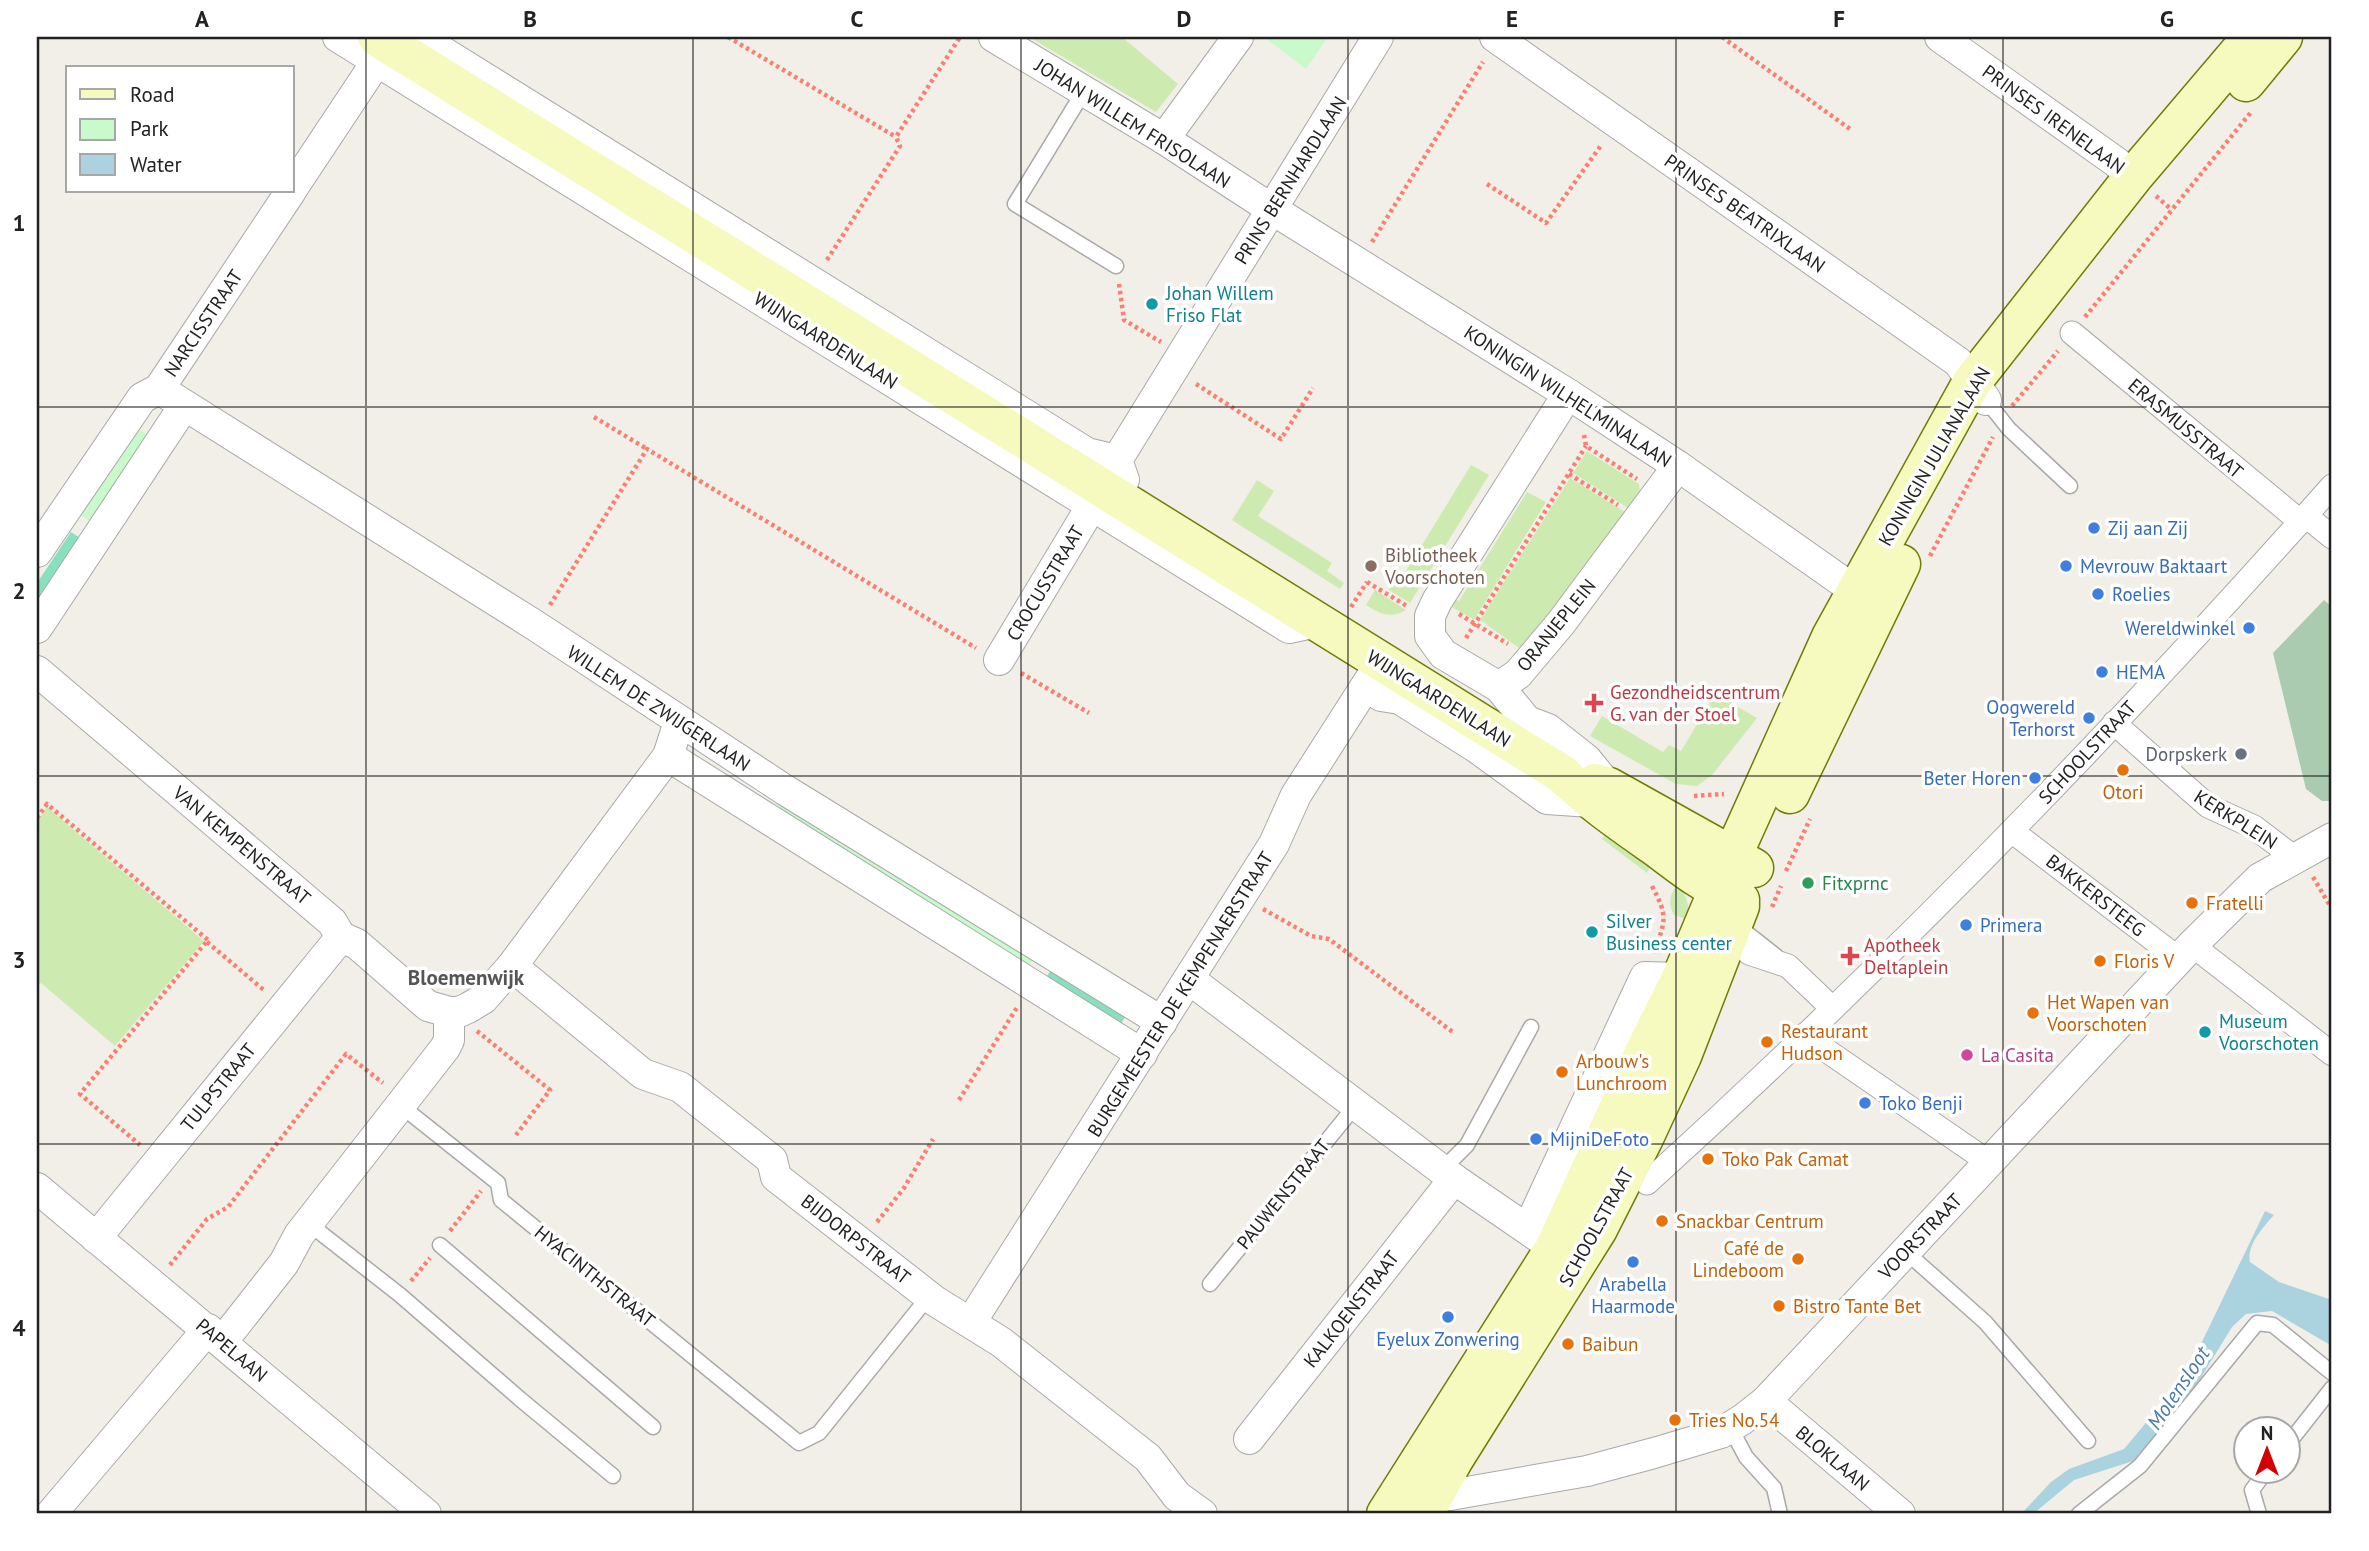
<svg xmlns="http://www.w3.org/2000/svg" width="2369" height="1551" viewBox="0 0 2369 1551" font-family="'PT Sans',sans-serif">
<rect width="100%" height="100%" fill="#f2efe9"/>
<g fill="#cdebb0">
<polygon points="1029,37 1122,37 1178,84 1156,112"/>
<polygon points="1587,451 1639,484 1640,492 1628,508 1573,473"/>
<polygon points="1471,465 1489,475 1410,603 1389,590 1398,574 1403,576"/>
<polygon points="1570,478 1625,512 1523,651 1480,620"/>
<polygon points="1257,480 1274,491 1258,516 1332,563 1327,571 1344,583 1340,589 1232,520"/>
<polygon points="1527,492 1546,502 1474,620 1452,607 1456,600 1459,601"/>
<path d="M1375,590L1406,610C1390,619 1380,614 1366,605Z"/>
<polygon points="1715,694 1757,718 1712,775 1697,786 1676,784 1590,736 1602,716 1663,752 1669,745 1681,751"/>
<polygon points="47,807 204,941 115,1046 41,983 37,986 37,821"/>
<polygon points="1605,835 1652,863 1647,873 1602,839"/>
<path d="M1678,883C1686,895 1690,906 1689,920L1674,915C1667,902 1670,895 1678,883Z"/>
</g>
<polygon fill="#aacbaf" points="2324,600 2332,607 2332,801 2322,801 2306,789 2273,653"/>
<g fill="#c8facc">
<polygon points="1264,37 1328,37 1306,69"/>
<polygon points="137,428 153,438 94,524 79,514"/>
<polygon points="785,797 1038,953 1026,971 775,814"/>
</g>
<g fill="#88e0be">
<polygon points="71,532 86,542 45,603 37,597 37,583"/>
<polygon points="1054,966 1128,1012 1119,1027 1044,980"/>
</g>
<path fill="#aad3df" d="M2265,1211L2274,1215C2264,1226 2246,1246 2250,1262L2279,1282L2332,1300V1346L2272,1311L2246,1314L2232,1327L2188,1399L2133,1461L2074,1480L2033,1514H2021L2051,1482L2069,1469L2124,1449L2186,1375Z"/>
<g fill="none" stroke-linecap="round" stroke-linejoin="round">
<defs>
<g id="service">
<polyline points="1084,91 1015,204 1116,266"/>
<polyline points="1986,400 2009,429 2070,486"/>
<polyline points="1734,923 1776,956"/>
<polyline points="400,1105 498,1183 501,1200 799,1443 819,1433 929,1296"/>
<polyline points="1442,1170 1467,1145 1531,1027"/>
<polyline points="308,1223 400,1295 520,1399 613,1476"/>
<polyline points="440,1245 653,1427"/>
<polyline points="1905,1251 1985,1322 2088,1441"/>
<polyline points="1210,1284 1356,1105"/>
<polyline points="1730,1427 1746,1457 1774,1488 1780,1514"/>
<polyline points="2288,1444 2332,1388"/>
<polyline points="2079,1514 2140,1466 2257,1323 2273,1325 2332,1373"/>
<polyline points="2259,1514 2252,1490 2267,1470"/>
</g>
<g id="pedestrian">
<polyline points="2072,333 2301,522"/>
<polyline points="2306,516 2332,537"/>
<polyline points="2114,723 2208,806 2254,827 2296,859"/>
<polyline points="2013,832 2179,959"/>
<polyline points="2192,945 2332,1054"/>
<polyline points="1749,953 1788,966 1832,1008"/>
<polyline points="1804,1035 1990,1163"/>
<path d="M1647,1183C1888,964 2116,730 2332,486"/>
</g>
<g id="minor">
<polyline points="338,37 1289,628 1317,622"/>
<polyline points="419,37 1087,453 1117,460"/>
<polyline points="994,37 1164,139 1273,210 1568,394 1678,466 1857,592"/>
<polyline points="1495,37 1958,362 1986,400"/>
<polyline points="1940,37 2116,162 2133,177"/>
<polyline points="1164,139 1238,37"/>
<polyline points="292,189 377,61"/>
<polyline points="159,389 536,626 785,790 1162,1022"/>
<polyline points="1568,394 1437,601 1430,616 1430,636 1443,654 1499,687 1527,721 1548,729 1586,759 1609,787"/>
<polyline points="1124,480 1117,460 1378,37"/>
<polyline points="37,552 142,398 159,389 291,191"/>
<polyline points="37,628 184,406"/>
<polyline points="999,660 1091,507"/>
<polyline points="37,671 332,922 341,937 357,944 428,1006 449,1012 459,1012 468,1008 483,999 512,966 668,756 679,722"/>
<polyline points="1366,686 1381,696 1400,699 1477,748 1547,799 1591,802"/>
<polyline points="1499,687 1518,674 1561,623 1678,466"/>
<polyline points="668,756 1142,1054"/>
<polyline points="512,966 643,1074 680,1087 772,1160 776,1177 935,1301 1001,1342 1148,1458 1177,1496 1202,1514"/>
<polyline points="1189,979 1454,1179 1572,1260"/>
<polyline points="37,1188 426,1514"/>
<polyline points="1528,1229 1645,977 1681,978"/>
<polyline points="96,1238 341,937"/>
<polyline points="971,1322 1274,844 1296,795 1381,662"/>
<polyline points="222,1342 284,1263 299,1235 445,1048 449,1040 449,1012"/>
<polyline points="1766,1401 1900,1514"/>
<polyline points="1249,1439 1454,1179"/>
<polyline points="1433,1498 1587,1471 1654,1453 1721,1433 1743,1419 1766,1401 2192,945 2260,878 2332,838"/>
<polyline points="51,1514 208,1329"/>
</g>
<g id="secondary">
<path d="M377,37L1562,774C1592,803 1623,824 1657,848C1683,868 1709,888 1740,900"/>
<polyline points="2246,82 2283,37"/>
<polyline points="1595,783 1609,787 1754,868"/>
<polyline points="1790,794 1901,564"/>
<polyline points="1386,1514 1554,1249 1649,1042 1681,978 1732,857 1831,637 1972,382 2133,177 2252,37"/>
<polyline points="1424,1514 1454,1459 1598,1229 1644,1138 1682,1056 1740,906"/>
</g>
</defs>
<use href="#service" stroke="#a9a9a9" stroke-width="17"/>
<use href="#pedestrian" stroke="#a9a9a9" stroke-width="25"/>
<use href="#minor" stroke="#a9a9a9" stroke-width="32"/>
<use href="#secondary" stroke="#707d05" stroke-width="41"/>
<g stroke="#fa8072" stroke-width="4.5" stroke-dasharray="3.5 3.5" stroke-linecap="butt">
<polyline points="728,37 896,137"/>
<polyline points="1722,37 1850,129"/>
<polyline points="1487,184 1546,223 1602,144"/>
<polyline points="2156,196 2172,210"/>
<polyline points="1372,242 1483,62"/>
<polyline points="827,260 900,146 896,137 960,37"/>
<polyline points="1119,284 1124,320 1161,342"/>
<polyline points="2085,317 2252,111"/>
<polyline points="1196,384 1281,439 1313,388"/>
<polyline points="2012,406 2058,351"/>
<polyline points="594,417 647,449"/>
<polyline points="1584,435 1586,446 1637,479"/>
<polyline points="1569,474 1618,505"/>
<polyline points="1930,556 1993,437"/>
<polyline points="1367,582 1407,606"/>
<polyline points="550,605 647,449 976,648"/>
<polyline points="1351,607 1367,582"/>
<polyline points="1459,614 1508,644"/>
<polyline points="1466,638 1586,446"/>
<polyline points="1021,673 1089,713"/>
<polyline points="1694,796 1724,794"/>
<polyline points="37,818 47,804 208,940 80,1094 140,1145"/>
<polyline points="1786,871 1810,819"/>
<polyline points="2313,877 2332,909"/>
<path d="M1652,886C1669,918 1665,920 1654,953"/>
<polyline points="1772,907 1781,886"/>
<polyline points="1263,909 1311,936 1329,939 1454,1033"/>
<polyline points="207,942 265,991"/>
<polyline points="477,1031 550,1090 516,1135"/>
<polyline points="959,1100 1018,1006"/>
<polyline points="877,1222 904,1188 933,1139"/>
<polyline points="450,1231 481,1191"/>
<polyline points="170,1265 207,1219 228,1207 346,1054 383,1083"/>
<polyline points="411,1281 430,1258"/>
</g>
<use href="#service" stroke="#fff" stroke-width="14"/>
<use href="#pedestrian" stroke="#fff" stroke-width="23"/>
<use href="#minor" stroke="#fff" stroke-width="30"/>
<use href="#secondary" stroke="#f7fabf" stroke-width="38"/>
</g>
<path fill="none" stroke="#222" stroke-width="2" stroke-opacity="0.55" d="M366,37V1514M693,37V1514M1021,37V1514M1348,37V1514M1676,37V1514M2003,37V1514M37,407H2332M37,776H2332M37,1144H2332"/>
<g fill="#0f9aa8" stroke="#fff" stroke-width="2.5">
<circle cx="1152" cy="304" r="7"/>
<circle cx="1592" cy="932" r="7"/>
<circle cx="2205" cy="1032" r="7"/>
</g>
<g fill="#3f7fe0" stroke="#fff" stroke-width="2.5">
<circle cx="2094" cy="528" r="7"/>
<circle cx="2066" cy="566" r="7"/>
<circle cx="2098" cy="594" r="7"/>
<circle cx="2249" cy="628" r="7"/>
<circle cx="2102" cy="672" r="7"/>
<circle cx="2089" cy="718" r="7"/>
<circle cx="2035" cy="778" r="7"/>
<circle cx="1966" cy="925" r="7"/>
<circle cx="1865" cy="1103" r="7"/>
<circle cx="1536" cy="1139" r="7"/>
<circle cx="1633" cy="1262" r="7"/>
<circle cx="1448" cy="1317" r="7"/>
</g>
<circle fill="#8d6e63" stroke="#fff" stroke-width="2.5" cx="1371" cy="566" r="7"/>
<g fill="#e0444e" stroke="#fff" stroke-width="2.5">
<path d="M1590.5 692.5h7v7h7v7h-7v7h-7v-7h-7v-7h7z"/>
<path d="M1846.5 945.5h7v7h7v7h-7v7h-7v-7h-7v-7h7z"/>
</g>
<circle fill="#6b7280" stroke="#fff" stroke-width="2.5" cx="2241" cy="754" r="7"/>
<g fill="#e8710a" stroke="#fff" stroke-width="2.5">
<circle cx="2123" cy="770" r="7"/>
<circle cx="2192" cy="903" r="7"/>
<circle cx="2100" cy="961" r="7"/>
<circle cx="2033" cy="1013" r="7"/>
<circle cx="1767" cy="1042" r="7"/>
<circle cx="1562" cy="1072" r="7"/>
<circle cx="1708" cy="1159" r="7"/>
<circle cx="1662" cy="1221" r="7"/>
<circle cx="1798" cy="1259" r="7"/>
<circle cx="1779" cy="1306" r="7"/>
<circle cx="1568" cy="1344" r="7"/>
<circle cx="1675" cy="1420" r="7"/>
</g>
<circle fill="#2e9e5b" stroke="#fff" stroke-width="2.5" cx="1808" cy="883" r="7"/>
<circle fill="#d1479c" stroke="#fff" stroke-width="2.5" cx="1967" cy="1055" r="7"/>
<g text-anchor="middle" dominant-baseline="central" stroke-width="7" stroke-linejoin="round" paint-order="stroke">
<g font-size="19" fill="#222" stroke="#fff">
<text transform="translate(2054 119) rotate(36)">PRINSES IRENELAAN</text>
<text transform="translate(1133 123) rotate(32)">JOHAN WILLEM FRISOLAAN</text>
<text transform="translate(1290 180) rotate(-58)">PRINS BERNHARDLAAN</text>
<text transform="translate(1745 213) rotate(35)">PRINSES BEATRIXLAAN</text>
<text transform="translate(203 323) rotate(-56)">NARCISSTRAAT</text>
<text transform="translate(826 340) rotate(32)">WIJNGAARDENLAAN</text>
<text transform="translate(1568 396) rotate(33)">KONINGIN WILHELMINALAAN</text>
<text transform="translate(2186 428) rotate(40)">ERASMUSSTRAAT</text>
<text transform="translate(1934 456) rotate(-60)">KONINGIN JULIANALAAN</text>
<text transform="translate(1045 583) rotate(-59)">CROCUSSTRAAT</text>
<text transform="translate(1556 625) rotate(-51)">ORANJEPLEIN</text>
<text transform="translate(1439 698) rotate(32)">WIJNGAARDENLAAN</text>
<text transform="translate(659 708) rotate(33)">WILLEM DE ZWIJGERLAAN</text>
<text transform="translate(2087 752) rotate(-47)">SCHOOLSTRAAT</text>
<text transform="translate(2236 819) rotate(32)">KERKPLEIN</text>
<text transform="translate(242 845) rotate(40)">VAN KEMPENSTRAAT</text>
<text transform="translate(2096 895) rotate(38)">BAKKERSTEEG</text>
<text transform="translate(1180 994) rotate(-58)">BURGEMEESTER DE KEMPENAERSTRAAT</text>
<text transform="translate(218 1087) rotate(-51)">TULPSTRAAT</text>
<text transform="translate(1283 1194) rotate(-51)">PAUWENSTRAAT</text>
<text transform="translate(1596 1227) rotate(-61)">SCHOOLSTRAAT</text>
<text transform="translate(1920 1236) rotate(-46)">VOORSTRAAT</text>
<text transform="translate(856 1239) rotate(38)">BIJDORPSTRAAT</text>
<text transform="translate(595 1276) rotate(39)">HYACINTHSTRAAT</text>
<text transform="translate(1351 1309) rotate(-52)">KALKOENSTRAAT</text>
<text transform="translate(232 1350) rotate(40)">PAPELAAN</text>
<text transform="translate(1833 1458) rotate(40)">BLOKLAAN</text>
</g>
<g font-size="19" fill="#0d838f" stroke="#fff" text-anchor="start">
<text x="1166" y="293">Johan Willem<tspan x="1166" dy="22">Friso Flat</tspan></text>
<text x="1606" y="921">Silver<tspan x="1606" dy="22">Business center</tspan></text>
<text x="2219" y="1021">Museum<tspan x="2219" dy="22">Voorschoten</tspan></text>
</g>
<g font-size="19" fill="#366cbe" stroke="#fff" text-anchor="start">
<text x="2108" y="528">Zij aan Zij</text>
<text x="2080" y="566">Mevrouw Baktaart</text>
<text x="2112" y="594">Roelies</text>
<text x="2235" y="628" text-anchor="end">Wereldwinkel</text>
<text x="2116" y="672">HEMA</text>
<text x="2075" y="707" text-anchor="end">Oogwereld<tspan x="2075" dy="22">Terhorst</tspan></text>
<text x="2021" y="778" text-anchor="end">Beter Horen</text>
<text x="1980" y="925">Primera</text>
<text x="1879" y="1103">Toko Benji</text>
<text x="1550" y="1139">MijniDeFoto</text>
<text x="1633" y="1284" text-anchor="middle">Arabella<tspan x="1633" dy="22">Haarmode</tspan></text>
<text x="1448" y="1339" text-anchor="middle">Eyelux Zonwering</text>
</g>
<g font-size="19" fill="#785e54" stroke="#fff" text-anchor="start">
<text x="1385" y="555">Bibliotheek<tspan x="1385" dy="22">Voorschoten</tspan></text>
</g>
<g font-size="19" fill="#be3a42" stroke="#fff" text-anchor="start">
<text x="1610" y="692">Gezondheidscentrum<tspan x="1610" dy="22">G. van der Stoel</tspan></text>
<text x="1864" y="945">Apotheek<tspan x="1864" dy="22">Deltaplein</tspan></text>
</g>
<g font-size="19" fill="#5b616d" stroke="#fff" text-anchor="end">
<text x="2227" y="754">Dorpskerk</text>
</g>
<g font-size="19" fill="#c56008" stroke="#fff" text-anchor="start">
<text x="2123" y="792" text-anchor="middle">Otori</text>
<text x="2206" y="903">Fratelli</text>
<text x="2114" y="961">Floris V</text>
<text x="2047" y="1002">Het Wapen van<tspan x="2047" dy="22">Voorschoten</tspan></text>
<text x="1781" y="1031">Restaurant<tspan x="1781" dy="22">Hudson</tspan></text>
<text x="1576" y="1061">Arbouw's<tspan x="1576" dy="22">Lunchroom</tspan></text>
<text x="1722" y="1159">Toko Pak Camat</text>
<text x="1676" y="1221">Snackbar Centrum</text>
<text x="1784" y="1248" text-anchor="end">Café de<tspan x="1784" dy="22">Lindeboom</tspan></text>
<text x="1793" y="1306">Bistro Tante Bet</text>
<text x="1582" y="1344">Baibun</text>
<text x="1689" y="1420">Tries No.54</text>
</g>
<g font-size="19" fill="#27864d" stroke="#fff" text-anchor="start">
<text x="1822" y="883">Fitxprnc</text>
</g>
<g font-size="19" fill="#b23c85" stroke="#fff" text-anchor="start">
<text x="1981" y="1055">La Casita</text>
</g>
<g font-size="21" font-weight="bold" fill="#555" stroke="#fff">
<text x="466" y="977">Bloemenwijk</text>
</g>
<g font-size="21" font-style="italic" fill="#4a7aab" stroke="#fff">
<text transform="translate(2178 1388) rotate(-56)">Molensloot</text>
</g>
</g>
<rect width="2369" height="1551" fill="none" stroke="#ffffff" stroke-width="77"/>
<rect x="66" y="66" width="228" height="126" fill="#ffffff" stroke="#a7a7a7" stroke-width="2"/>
<rect x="80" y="89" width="35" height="10" fill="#f7fabf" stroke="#a7a7a7" stroke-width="2"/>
<text x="130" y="102" font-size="21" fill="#222222">Road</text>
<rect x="80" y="119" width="35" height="21" fill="#c8facc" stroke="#a7a7a7" stroke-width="2"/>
<text x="130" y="136" font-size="21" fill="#222222">Park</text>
<rect x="80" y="154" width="35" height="21" fill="#aad3df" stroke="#a7a7a7" stroke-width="2"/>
<text x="130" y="172" font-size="21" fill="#222222">Water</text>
<g transform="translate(2267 1450)"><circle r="33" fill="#ffffff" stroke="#a7a7a7" stroke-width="2"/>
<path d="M0-5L12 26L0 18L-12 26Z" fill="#d40000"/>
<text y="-10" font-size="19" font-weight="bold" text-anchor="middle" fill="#222222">N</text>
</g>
<rect x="38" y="38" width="2292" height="1474" fill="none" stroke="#222" stroke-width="2.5"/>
<g font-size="23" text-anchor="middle" font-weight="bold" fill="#222">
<text x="202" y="27">A</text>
<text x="530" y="27">B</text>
<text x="857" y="27">C</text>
<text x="1184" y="27">D</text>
<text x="1512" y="27">E</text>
<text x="1839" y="27">F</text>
<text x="2167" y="27">G</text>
<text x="19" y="231">1</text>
<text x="19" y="599">2</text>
<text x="19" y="968">3</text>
<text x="19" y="1336">4</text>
</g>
</svg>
